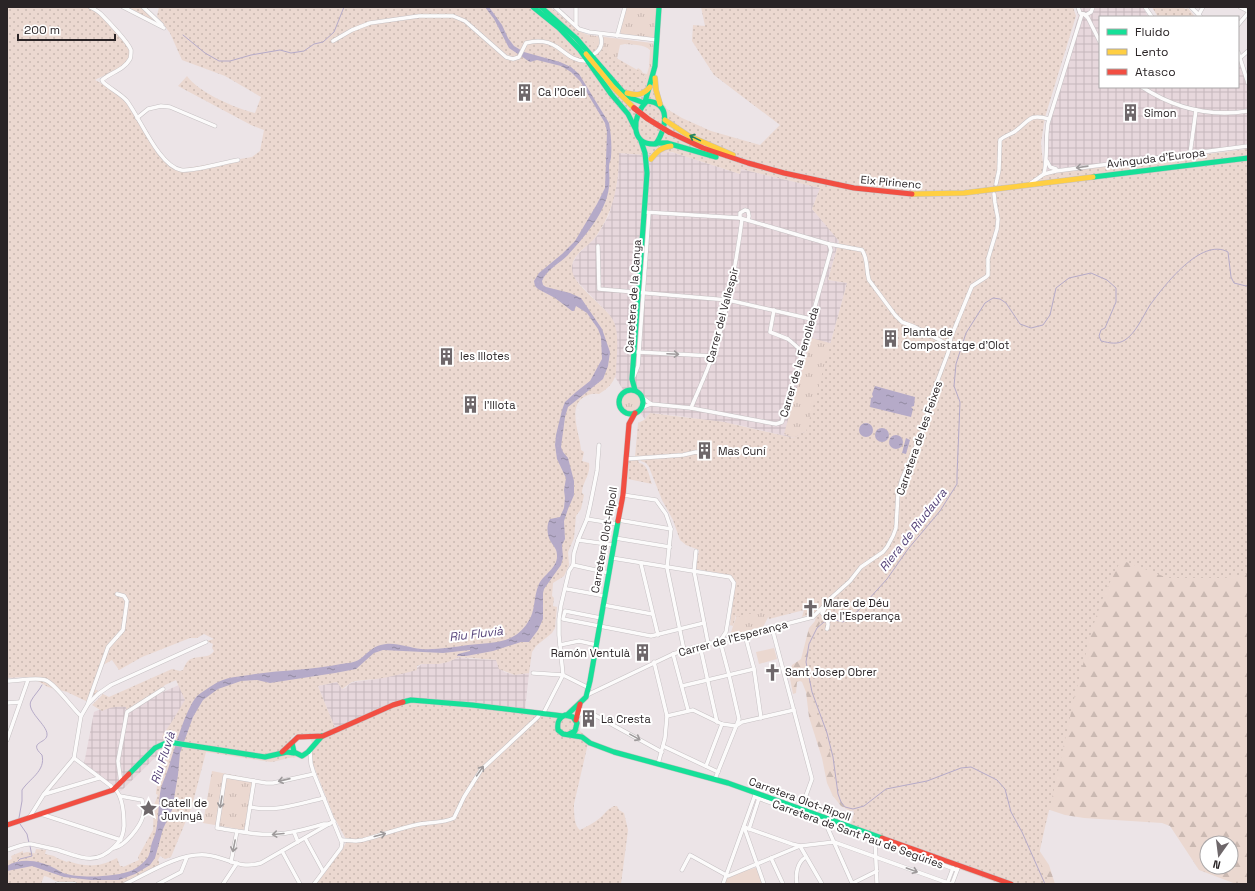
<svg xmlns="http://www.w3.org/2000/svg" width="1255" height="891" viewBox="0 0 1255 891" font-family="'Space Grotesk',sans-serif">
<defs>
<pattern id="industrial-grid" width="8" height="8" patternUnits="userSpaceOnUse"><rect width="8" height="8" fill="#e7d7dc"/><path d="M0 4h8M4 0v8" fill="none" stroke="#c6b8bd"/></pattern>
<pattern id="grass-tufts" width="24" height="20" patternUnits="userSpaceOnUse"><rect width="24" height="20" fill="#ebd8d0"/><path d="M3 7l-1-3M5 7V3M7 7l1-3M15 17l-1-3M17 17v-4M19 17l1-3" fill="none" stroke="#cab9b2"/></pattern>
<pattern id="forest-firs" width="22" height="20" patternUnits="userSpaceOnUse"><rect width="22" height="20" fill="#ebd8d0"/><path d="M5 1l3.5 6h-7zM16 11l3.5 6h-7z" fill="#cab9b2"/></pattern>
<pattern id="park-dots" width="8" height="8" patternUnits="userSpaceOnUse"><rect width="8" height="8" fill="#ebd8d0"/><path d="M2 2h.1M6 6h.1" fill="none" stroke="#cab9b2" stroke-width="1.8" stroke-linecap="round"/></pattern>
<pattern id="water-ripples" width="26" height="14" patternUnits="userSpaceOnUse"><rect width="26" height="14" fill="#b5aac8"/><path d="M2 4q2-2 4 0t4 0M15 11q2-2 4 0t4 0" fill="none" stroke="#938aa2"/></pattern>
</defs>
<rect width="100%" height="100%" fill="#ece4e7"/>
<g fill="url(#industrial-grid)">
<polygon points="1076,7 1143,7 1148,17 1100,17 1100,87 1238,87 1238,58 1240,58 1248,83 1248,151 1245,152 1244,149 1109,165 1047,174 1044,165 1044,137 1054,99 1078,17"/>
<polygon points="668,152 675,153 740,174 741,169 820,188 812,209 839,240 828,280 847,283 806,432 794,438 739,425 680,416 650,413 645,419 631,402 615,377 617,336 614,322 607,312 575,279 572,274 572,265 577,255 597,236 609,215 617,184 619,153 644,155"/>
<polygon points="459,657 471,659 496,660 504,672 515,675 529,673 525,710 422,698 410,698 396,702 335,728 318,686 337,682 342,689 346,688 349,684 354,682 376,679 417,668 422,664 439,664 448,662"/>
<polygon points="181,684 186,699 166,736 162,751 121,791 84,764 94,712 105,707 121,705 132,706"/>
</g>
<g fill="url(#grass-tufts)" fill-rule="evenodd">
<polygon points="626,7 657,7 654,37 651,38 621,34 620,31"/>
<path d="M578,31L589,35L652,43L654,46C653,63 653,74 645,90ZM625,44C633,45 644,44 650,50L649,67L647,74L643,73L641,70L638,68L634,74L617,59L620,45Z"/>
<polygon points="811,338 864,352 806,432 801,433 794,438 784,434"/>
<circle cx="631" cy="402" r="10"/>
<polygon points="791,574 763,627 730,635 740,606"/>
<polygon points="212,771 253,779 244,830 203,823"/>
</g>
<path fill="url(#forest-firs)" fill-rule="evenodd" d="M1248,249V884H1236L1199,870L1170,826L1162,823L1084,818L1065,815L1044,808L1039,850L1049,865L1055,884H1029L858,810L850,811L841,806L833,796L827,783L822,758L809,717L806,692L802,682L800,681L797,682L796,693L793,694L789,673L792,665L801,659L809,628L815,621L817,611ZM1207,843H1231V867H1207Z"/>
<g fill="url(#park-dots)">
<path d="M7,7H90L94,9C102,18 126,39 129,49C132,58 124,65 118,69C111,74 102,76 95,80C108,86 122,96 129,107C141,125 154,152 172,165C177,168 182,168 187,168L252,157L260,151L264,130L251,125L178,86L187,76C199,93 235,108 255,113L261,97L225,76L182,60L170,33L157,16L159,7H550L604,51L641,72L667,109L682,118L711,131L760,145L780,125L714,75L692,41L693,25L705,26L701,7H1073L1076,16L1045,117L1041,143L1044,174L1248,149V573L1225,578H1168L1121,560L1105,592L1093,626L1074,699L1054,790L1045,827L1038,859L1047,875L1049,884H999V881L998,883L849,830L854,814L853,806L848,805L845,802L836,788L830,753L826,738L816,714L807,672V660L810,643L820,623L814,613L802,617L804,610L769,619L766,610L737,617L736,615L733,626L730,625L735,584L730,575L696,569L699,550L686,545L680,540L673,520L662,500L649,467L646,463L641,461L640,457H635L638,423L644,420L650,413L724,422L794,438L801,433L806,432L847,283L828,280L839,241L812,209L820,188L741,169L740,174L672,152L644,155L619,153C619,183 614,210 597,235C590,246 572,253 572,268C571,285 606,305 614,322C620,337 616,358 616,374C613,384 607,389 599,394C593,393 589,394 584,397C567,407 580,434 581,450L584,452L582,461L589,463C591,475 582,482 582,493L584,495L581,509L576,516L574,538L568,552L569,565L564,576L553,583L552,596L554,598L553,606L557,607L555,628L552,633L536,646L532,652L529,673L515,675L499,669L496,660L459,657L448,662L439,664H422L417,666V670C404,673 390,677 377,679C370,680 358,680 352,682C348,684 346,687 342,689L337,682L318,686L335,728C362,716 393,698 422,698L559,714C576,711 579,715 580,731L589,739L574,804C574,812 574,826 580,830C587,826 594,823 600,818C606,813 606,810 614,806H617L619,810L624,813L628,830L621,884H316L341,851L347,841L334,817L309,754C309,752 311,748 312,745C312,742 311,739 308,737C295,726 279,745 297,757C288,757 280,761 271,762L206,752L192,806L171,857L165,859L160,856L158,860L159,862V865L125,883L120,884C100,884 79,885 59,882C53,881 51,877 44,876L41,884H7V861L12,859L11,856L23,851V853L27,852L39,854L35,853L36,849L46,850L45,854L54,856L57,858L67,862L68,861C78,865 92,867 102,864C107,863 112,860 117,858L120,866H122L123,867L139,860L138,857L153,830L154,805L158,795L156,794C157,780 167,747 162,736L171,723L185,700L176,680L165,685L158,692L127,712L126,707C116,706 110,707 102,711L92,705L103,694L109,697L172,669L180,671L183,670C184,667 186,663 188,661C196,654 208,660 214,651L212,648L213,644L207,641L214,639L204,634L197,638H190L142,657L119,670L112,660L103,665L95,689L98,691L88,702L67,692L48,687L38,681L23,677L7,678Z"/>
<polygon points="128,7 144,7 159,22 156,23"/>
<polygon points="1152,7 1184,7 1185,9 1188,8 1195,17 1158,17"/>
<path d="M631,459L638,460L639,463C648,464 649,476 652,484L628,479L629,461Z"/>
</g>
<g fill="#ebd8d0">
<polygon points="774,648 777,659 759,664 756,652"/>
<polygon points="759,867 763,884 724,884 726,876"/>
</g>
<g fill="url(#water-ripples)">
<path d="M485,7H489L502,25L508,38L514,46L524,52L560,62L571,67L579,74L609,123C611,134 612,146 611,157C611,160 609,163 609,166C609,173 610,180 609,187C606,213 584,237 568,255C560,263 546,270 542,281L543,285L546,287L570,293L581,298L602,329L610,352L608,366L603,379L568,407L565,417L561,447L563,452L568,458L574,481V495L568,509L564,521L565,539L562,545L563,558L561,565L544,589L543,593V619L538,630L529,642H521L493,651L466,656H457L458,654L470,651V650L443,653L383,650L374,653L356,669L335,673L270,683L257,680L241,681L218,689L203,700L193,717L180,753L178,775L172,810L163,829L155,858L150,865L135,874L119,880H91L64,877L32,866L7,871V866C22,857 41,861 56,869C58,870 61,872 63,873C80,879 117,877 133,870C138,867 145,862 148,857C150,854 150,850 151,846C152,841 155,836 156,831C159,817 158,802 161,788C163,781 167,773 169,766C175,748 185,710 197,696C202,692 208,688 213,685C226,676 240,677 255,674C283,670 312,670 341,664C347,663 355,663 360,659C369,652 374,645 386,644C399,643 409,648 421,649C437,650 453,647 468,645C491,642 514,645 528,622C536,611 533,597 539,584C544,574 558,568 557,555C557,549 554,547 551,542C547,536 546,525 550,519L560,517L564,508L565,498L564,490L566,478L557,459L555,445L556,435L562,410L565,402L576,392L590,381L602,359L601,337L598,329L587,313L576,306L574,311H572L555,298L538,289L535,286L534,281L539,273L562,254L575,241L597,204L605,188L607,132L605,123L580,81L571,72L561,66L537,60L530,62L509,48L494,19Z"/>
<polygon points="875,386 915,397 914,406 911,407 913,409 911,417 870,407 871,398 873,397 872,394"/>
<circle cx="866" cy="430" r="7"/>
<circle cx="882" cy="435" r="7"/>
<circle cx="896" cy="442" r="7"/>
<polygon points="906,438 910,440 906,454 902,453"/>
</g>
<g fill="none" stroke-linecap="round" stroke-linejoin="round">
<g stroke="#b5aac8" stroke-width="1">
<polyline points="183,35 205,53 219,61 230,61 251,55 280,50 291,53 304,51 314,44 323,42 334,32 344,7"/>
<path d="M19,818L22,801V790C29,779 46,771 42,755C27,741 48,744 47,734C47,725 26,711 31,701C34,695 39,691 42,685"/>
<polyline points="20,824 27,834 29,843"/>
<polyline points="18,861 20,859 32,856 30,846"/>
<path d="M1045,884L1022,832L1011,812L1005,789L997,780L971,767L961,768L927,781L886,789L864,806L853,809L845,807L841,802L838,794L833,757L827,733L812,692L806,662L809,644L817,628L824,622L835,620L843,622L858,611L887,579L908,549L940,511L957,484V475L960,402L954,386L956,364L966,333L985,303L993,298L1000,299L1006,303L1020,324L1031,328L1043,325L1050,315L1056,288L1069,278L1091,273L1107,280L1116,288V302L1105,328L1101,330L1099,336L1101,341C1110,343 1117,345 1125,340C1136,333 1143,316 1150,305C1164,286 1201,237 1228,252L1231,277L1234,283L1246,286L1248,285"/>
</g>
<defs>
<g id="street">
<path d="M90,7C94,9 98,11 101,14C107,20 128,42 131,50C131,53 131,57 130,59C123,71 111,72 102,80L103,82C110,89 120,93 127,101C140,118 159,166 181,170C193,172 225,162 238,160"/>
<polyline points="123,7 164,28"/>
<polyline points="143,7 162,25"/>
<polyline points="555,7 579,29 589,32 657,40"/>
<polyline points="1078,7 1080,13 1086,15 1091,12 1093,7"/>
<polyline points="1145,7 1152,17"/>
<polyline points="1191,7 1201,17"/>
<polyline points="1240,7 1248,11"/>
<polyline points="1084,14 1088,18 1100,42"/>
<polyline points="1198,16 1203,7"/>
<polyline points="576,25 576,7"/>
<polyline points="1238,25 1248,13"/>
<polyline points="617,36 625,7"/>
<path d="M333,41L352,30L370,23L419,16H453L465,21L506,57L513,59L519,57L526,43C537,40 548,41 557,47C566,53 573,61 585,61"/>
<polyline points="1238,52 1248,83"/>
<path d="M594,54C602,49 603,42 600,34"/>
<polyline points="1240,58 1248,51"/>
<path d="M1142,87C1174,108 1210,117 1248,111"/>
<polyline points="137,118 148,109 161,106 170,107 215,126"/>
<polyline points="1190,154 1196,110"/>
<polyline points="1047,161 1050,167 1056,169"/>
<path d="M1044,174C1048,157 1045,140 1048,123L1082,14"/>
<polyline points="1031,183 1044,174 1056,171 1248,146"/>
<path d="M996,184L999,170L1000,140C1004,136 1009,135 1014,132C1030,121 1028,113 1049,119"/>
<path d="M644,212L740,218L829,244L862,250C868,258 866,271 869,280L895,315L902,322L915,327L949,345"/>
<polyline points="740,218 740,213 745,210 748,211 749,216 748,220"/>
<polyline points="598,246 599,289 728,300 811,319"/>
<polyline points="774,310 770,332 788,339 802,351"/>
<polyline points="637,352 712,356"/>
<polyline points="634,376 638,366 649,213"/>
<polyline points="643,398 651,404 691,408 776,424 782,422 831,250 829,244"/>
<polyline points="641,408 651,404"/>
<path d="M691,408C698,391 706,374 712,357C728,312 736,265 742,219"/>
<polyline points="626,459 683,455 696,452 702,454"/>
<polyline points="623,495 656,500 666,514 671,529 667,568 684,650"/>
<polyline points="587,519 618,524"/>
<polyline points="618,520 671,529"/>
<polyline points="615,538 670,547"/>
<polyline points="578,540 614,545"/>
<polyline points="696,551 694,571 708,643"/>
<polyline points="612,558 730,577 734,583 726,632 720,641"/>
<polyline points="641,564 658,635"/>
<polyline points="573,565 609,573"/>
<polyline points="567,589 605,596"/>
<polyline points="603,605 652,614"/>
<polyline points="601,618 565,611 563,619 651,636 704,623"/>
<polyline points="772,628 812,779 801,809"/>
<path d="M827,629C830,622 826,618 822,613L831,598L850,581L861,567L883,552L887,547L893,536L896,528L898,493L902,479L923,430L934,390L948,353L951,337L972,286L986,277L988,275V259L997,229L998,219L995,203L994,194"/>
<polyline points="745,635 754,669 761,718"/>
<polyline points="560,645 579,641 597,645"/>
<polyline points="700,646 717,722"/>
<polyline points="673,654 688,710"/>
<polyline points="654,662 667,716 665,738 658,764"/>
<polyline points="533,673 563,675 589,688"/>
<path d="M7,681C18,681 35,677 45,680C55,683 72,708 81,716"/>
<polyline points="682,686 754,669"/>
<polyline points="587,695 673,654 708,643 713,643 813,617 826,604"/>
<polyline points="7,703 20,702"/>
<polyline points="88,703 108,647 123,630 127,601 124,596 117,594"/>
<polyline points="543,714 563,675 559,635 559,619 561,605 569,571 573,565 574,553 578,540 587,519 590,506 597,471 599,445"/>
<polyline points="577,716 583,712 591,713 662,752"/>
<polyline points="667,716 693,710 722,724 736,726 742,722 794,710"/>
<polyline points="7,740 28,680"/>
<polyline points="663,746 718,772"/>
<polyline points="310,752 311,764 314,774 342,843 341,848 314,884"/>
<polyline points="74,758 111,786 113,790"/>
<polyline points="706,766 722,724"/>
<path d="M314,774L273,783H266L225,776L217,828C237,831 258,836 278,834C294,833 309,828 324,824H330"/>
<polyline points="715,779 739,719 729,675 720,641"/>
<polyline points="121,783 118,761 127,712 163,689"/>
<polyline points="45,794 99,778"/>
<polyline points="755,797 957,870"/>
<path d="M250,807C277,812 298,804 324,798"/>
<polyline points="41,814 121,840"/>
<polyline points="29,818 44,794 74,758 81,716 88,704 98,694 111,685 206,642"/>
<polyline points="825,822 852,883"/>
<polyline points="744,827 792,844 800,846 834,842 951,884"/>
<polyline points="744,827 764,884"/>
<polyline points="749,829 759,798"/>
<polyline points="246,832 254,781"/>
<polyline points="294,832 298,842"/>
<polyline points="305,838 323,871"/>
<path d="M342,840L356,841L363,840C382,835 400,828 420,824C431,822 444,823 454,818L464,797L481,770L538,717L540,713"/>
<polyline points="875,840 877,884"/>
<path d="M114,848C125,846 140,827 143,816C144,811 143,804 142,800L120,796"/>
<path d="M7,850C14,848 24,843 31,844C40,846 49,848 58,850C80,857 95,866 114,847C121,840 123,836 124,826C124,814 123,797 115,789"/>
<polyline points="282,851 300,884"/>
<polyline points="771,858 783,884"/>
<polyline points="231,862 237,831"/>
<polyline points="682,870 690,855 728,876 800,846 822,884"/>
<polyline points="57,884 75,884"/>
<path d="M125,884C150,872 178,853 206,855C228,857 238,870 261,863L334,821"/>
<polyline points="158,884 181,872 187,857"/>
<polyline points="223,884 237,863"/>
<polyline points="723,884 755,795"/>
<path d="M797,884C795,875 797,862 806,857"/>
<polyline points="851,884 877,871"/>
<polyline points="947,884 953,868"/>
<polyline points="952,884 958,868"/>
</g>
<g id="fast">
<polyline points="533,7 559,28 580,50 611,94 628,114 635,128"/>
<polyline points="541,7 576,38 622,91 631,98 644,103"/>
<path d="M647,101C672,103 666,128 656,144C629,146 632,115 647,101Z"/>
<polyline points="645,102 655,66 659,7"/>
<polyline points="656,143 667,143 716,157"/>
<polyline points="1093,177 1248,158"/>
<circle cx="631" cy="402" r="12"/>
<polyline points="635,390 632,379 647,173 645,153 641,141"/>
<polyline points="403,702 411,700 472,705 563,716"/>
<polyline points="567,715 586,697 590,681 618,521"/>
<path d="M569,734L575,731L577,723L573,717L565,715C558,718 557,723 558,730L563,734L582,737L590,743L614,752L728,783L882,838"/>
<polyline points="292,743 294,752 302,756 308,752 322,736"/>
<polyline points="129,774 155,748 168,742 265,757 287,752 294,753"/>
</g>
<g id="slow">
<polyline points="586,54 613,87 634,108"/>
<polyline points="655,78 656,90 660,104"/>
<path d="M627,93C637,96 643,95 650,87"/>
<polyline points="665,120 689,136 733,155"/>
<path d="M651,159C657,152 661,147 671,146"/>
<polyline points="912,194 964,193 1093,177"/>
</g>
<g id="jam">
<polyline points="669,132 703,148 748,163 784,173 854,188 912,194"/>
<polyline points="618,521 623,495 629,424 635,413"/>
<polyline points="576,720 580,704"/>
<polyline points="282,752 298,737 323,736 393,705 403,702"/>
<polyline points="7,825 113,790 129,774"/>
<polyline points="882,838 1011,884"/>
</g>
</defs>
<use href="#street" stroke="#c6c1c3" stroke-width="4.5"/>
<use href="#fast" stroke="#c6c1c3" stroke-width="6"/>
<use href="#slow" stroke="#c6c1c3" stroke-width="6"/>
<use href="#jam" stroke="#c6c1c3" stroke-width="6"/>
<use href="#street" stroke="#fcfbfb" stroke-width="3.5"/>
<use href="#fast" stroke="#16e098" stroke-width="5"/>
<use href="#slow" stroke="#ffcf43" stroke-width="5"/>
<use href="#jam" stroke="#f24e42" stroke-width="5"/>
<defs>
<polyline id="jam-bridge" points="634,108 648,119 669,132"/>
</defs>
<use href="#jam-bridge" stroke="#c5c1c3" stroke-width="6" stroke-linecap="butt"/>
<use href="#jam-bridge" stroke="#f24e42" stroke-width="5.5"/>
</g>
<defs><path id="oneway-shaft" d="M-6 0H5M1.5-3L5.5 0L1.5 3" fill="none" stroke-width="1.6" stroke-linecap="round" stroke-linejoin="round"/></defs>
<use stroke="#20825f" href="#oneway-shaft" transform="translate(695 138) rotate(-154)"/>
<g stroke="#9e9a9b">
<use href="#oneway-shaft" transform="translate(1082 167) rotate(172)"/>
<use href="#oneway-shaft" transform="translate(673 354) rotate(3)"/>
<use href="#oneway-shaft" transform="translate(635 737) rotate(29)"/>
<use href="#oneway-shaft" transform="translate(480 771) rotate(-55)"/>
<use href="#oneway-shaft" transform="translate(284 780) rotate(167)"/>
<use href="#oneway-shaft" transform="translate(221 802) rotate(99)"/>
<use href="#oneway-shaft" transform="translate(278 834) rotate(175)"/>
<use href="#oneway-shaft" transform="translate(380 835) rotate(-15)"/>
<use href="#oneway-shaft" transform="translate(234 846) rotate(101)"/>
<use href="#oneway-shaft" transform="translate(912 870) rotate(20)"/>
</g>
<defs>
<symbol id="building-bare" viewBox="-9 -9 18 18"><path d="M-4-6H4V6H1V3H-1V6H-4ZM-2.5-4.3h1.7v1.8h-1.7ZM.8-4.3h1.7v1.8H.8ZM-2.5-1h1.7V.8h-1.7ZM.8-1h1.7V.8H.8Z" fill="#6e676a" stroke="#fff" stroke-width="2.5" paint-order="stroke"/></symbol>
<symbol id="church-bare" viewBox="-9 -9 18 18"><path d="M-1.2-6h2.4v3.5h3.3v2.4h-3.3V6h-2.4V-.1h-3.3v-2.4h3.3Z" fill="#6e676a" stroke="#fff" stroke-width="2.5" paint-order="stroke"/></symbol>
<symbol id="sight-bare" viewBox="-9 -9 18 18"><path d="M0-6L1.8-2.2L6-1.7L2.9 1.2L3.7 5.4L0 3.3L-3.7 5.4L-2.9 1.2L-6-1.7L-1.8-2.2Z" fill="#6e676a" stroke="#fff" stroke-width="2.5" paint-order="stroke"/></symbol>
</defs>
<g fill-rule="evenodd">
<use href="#building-bare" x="512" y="80" width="25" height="25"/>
<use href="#building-bare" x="1118" y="100" width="25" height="25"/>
<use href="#building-bare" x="878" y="326" width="25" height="25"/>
<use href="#building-bare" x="434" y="344" width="25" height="25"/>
<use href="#building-bare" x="458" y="392" width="25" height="25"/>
<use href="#building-bare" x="692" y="438" width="25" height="25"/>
<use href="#church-bare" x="798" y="596" width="25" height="25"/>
<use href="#building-bare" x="630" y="640" width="25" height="25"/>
<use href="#church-bare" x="760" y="660" width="25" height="25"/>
<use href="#building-bare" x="576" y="706" width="25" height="25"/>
<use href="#sight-bare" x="136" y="796" width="25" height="25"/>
</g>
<g text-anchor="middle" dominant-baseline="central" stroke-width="4" stroke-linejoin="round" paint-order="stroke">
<g font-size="11" fill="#2a2426" stroke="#fff" text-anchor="start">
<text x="538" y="92">Ca l'Ocell</text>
<text x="1144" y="113">Simon</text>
<text x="903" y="332">Planta de<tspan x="903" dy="13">Compostatge d'Olot</tspan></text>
<text x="460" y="356">les Illotes</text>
<text x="484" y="405">l'Illota</text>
<text x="718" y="451">Mas Cuní</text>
<text x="823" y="603">Mare de Déu<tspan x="823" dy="13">de l'Esperança</tspan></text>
<text x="630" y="653" text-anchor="end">Ramón Ventulà</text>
<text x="785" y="672">Sant Josep Obrer</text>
<text x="601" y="719">La Cresta</text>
<text x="161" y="803">Catell de<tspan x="161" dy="13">Juvinyà</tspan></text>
</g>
<g font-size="11" fill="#2a2426" stroke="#fff">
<text transform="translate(1156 158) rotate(-7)">Avinguda d'Europa</text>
<text transform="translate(891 182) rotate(5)">Eix Pirinenc</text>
<text transform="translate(633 296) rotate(-86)">Carretera de la Canya</text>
<text transform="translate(722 315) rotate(-75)">Carrer del Vallespir</text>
<text transform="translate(799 362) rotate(-74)">Carrer de la Fenolleda</text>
<text transform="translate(919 438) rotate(-71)">Carretera de les Feixes</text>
<text transform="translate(604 540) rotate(-80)">Carretera Olot-Ripoll</text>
<text transform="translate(733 638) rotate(-15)">Carrer de l'Esperança</text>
<text transform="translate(800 799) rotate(20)">Carretera Olot-Ripoll</text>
<text transform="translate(858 834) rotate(20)">Carretera de Sant Pau de Segúries</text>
</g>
<g font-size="12" font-style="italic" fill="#544178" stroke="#fff">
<text transform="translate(913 530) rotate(-52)">Riera de Riudaura</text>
<text transform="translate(476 634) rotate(-7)">Riu Fluvià</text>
<text transform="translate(163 758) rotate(-72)">Riu Fluvià</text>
</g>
</g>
<rect width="1255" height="891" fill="none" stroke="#2a2426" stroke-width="16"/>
<rect x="1099" y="16" width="140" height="72" fill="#ffffff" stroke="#aaa7a8"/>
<rect x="1107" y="29" width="20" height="6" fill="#16e098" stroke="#aaa7a8"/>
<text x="1135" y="36" font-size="12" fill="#2a2426">Fluido</text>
<rect x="1107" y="49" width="20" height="6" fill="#ffcf43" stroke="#aaa7a8"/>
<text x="1135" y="56" font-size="12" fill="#2a2426">Lento</text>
<rect x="1107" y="69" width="20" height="6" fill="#f24e42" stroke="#aaa7a8"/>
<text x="1135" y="76" font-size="12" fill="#2a2426">Atasco</text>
<g transform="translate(1219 855) rotate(194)"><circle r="19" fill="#ffffff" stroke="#aaa7a8"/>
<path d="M0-3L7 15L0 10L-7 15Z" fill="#6e676a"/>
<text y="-6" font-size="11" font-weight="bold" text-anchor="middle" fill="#2a2426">N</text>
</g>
<path d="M18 34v6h97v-6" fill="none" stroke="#2a2426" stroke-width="2"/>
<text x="24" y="34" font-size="12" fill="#2a2426" stroke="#ffffff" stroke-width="3" paint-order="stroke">200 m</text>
</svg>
